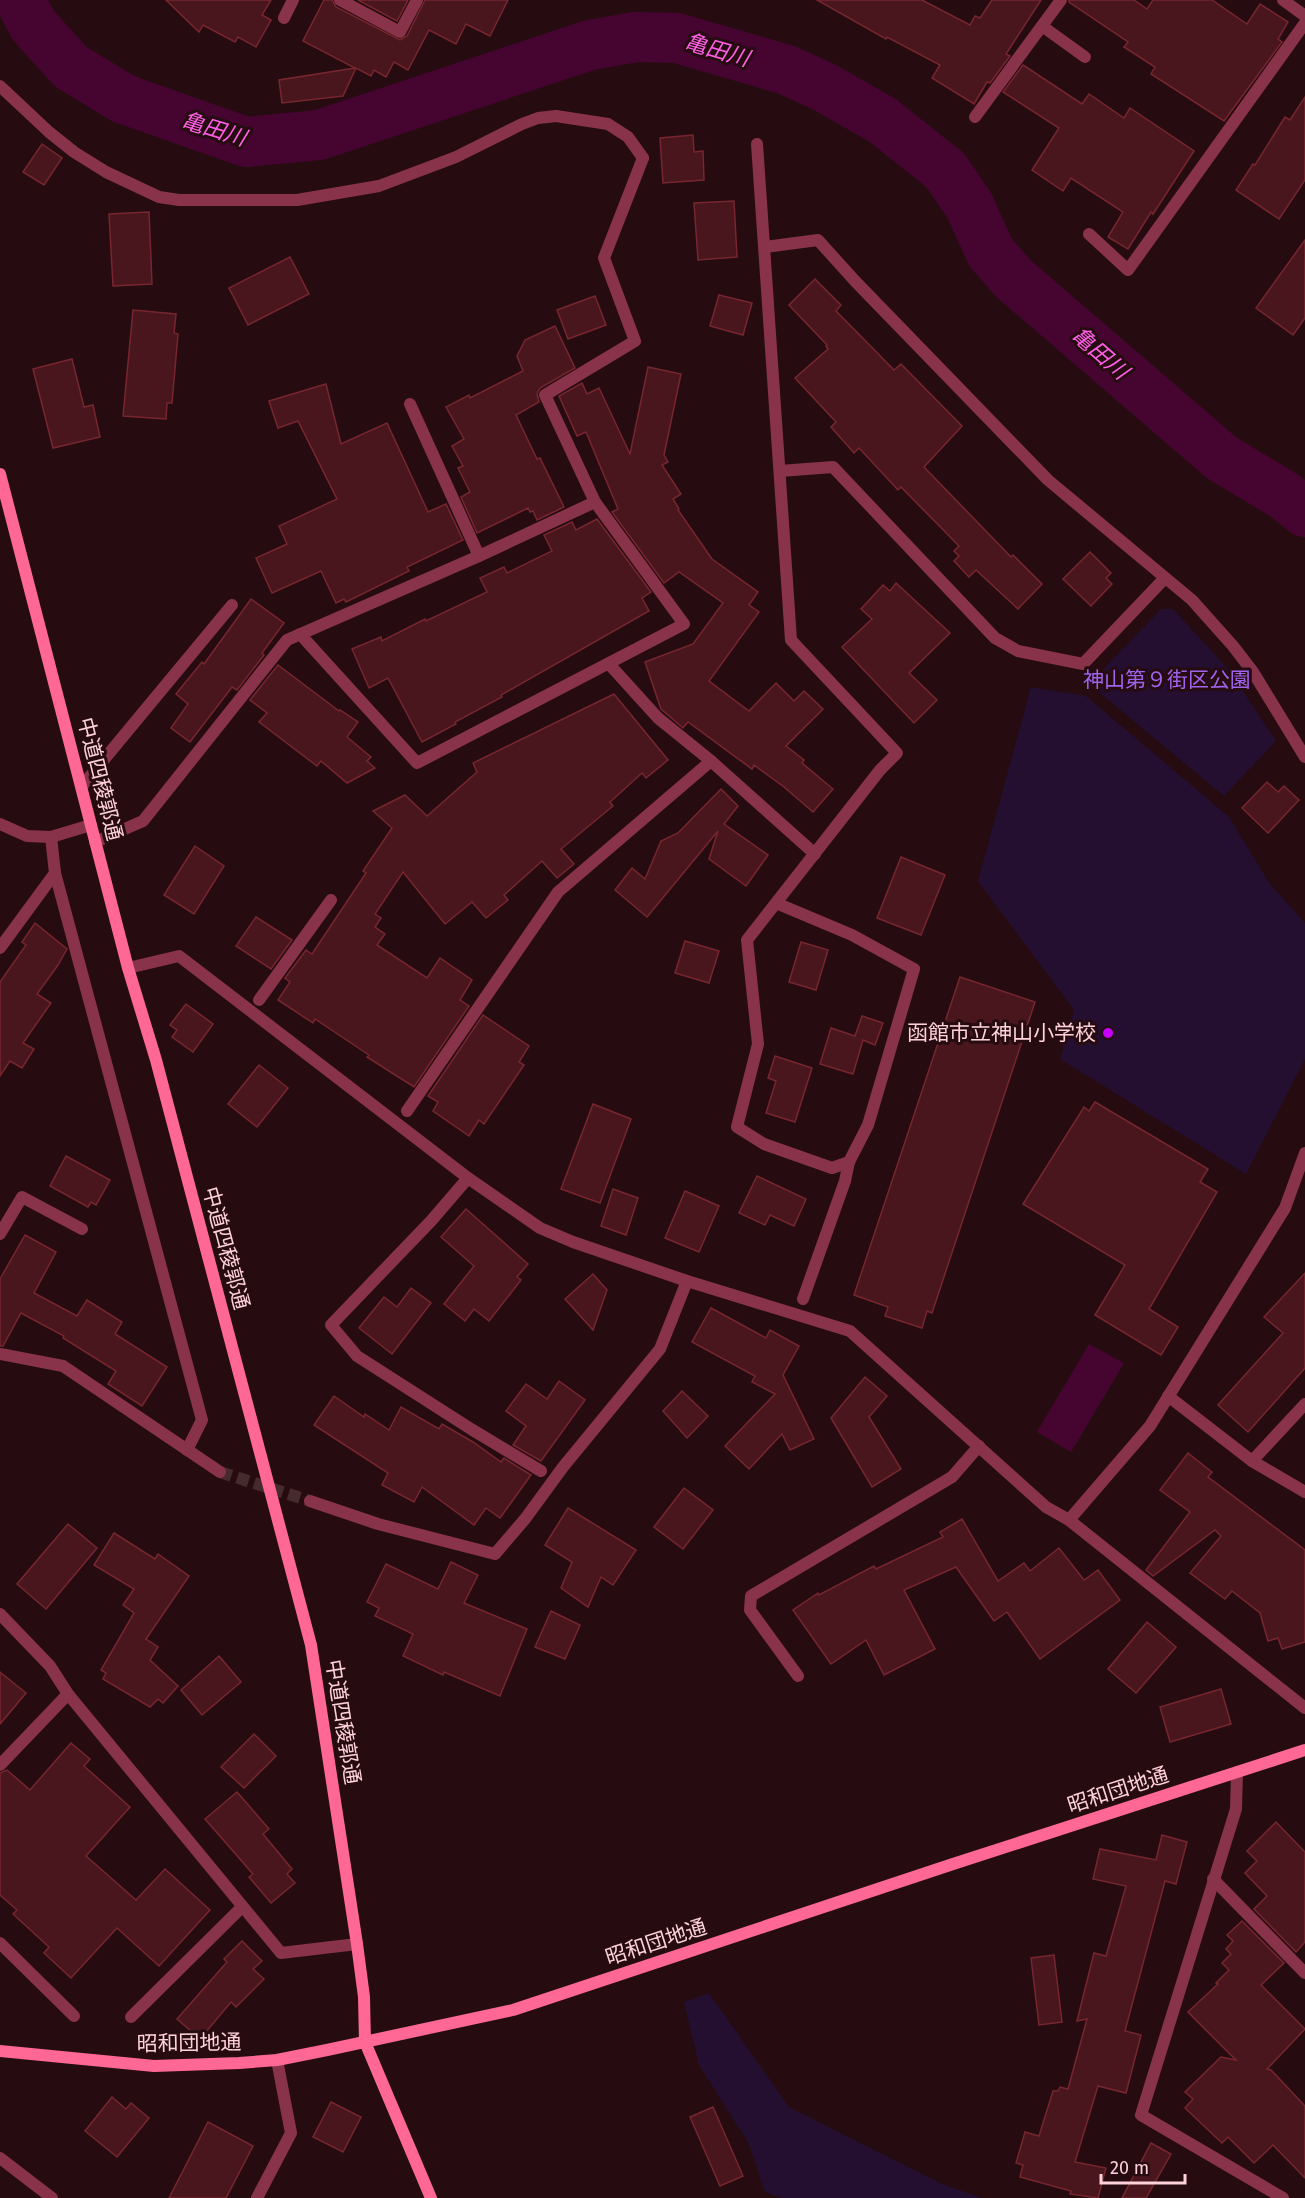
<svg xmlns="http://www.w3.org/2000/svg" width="1305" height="2198" viewBox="0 0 1305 2198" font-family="'Fira Sans','Noto Sans JP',sans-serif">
<rect width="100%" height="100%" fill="#260c10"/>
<g fill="#240f30">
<polygon points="1161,609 1173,609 1229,670 1276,741 1224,796 1089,684"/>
<polygon points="1031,687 1086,696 1229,817 1270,884 1305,923 1305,1059 1246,1174 1060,1059 1074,1010 978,881"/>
<polygon points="709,1993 789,2107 940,2183 981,2198 782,2198 765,2192 749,2144 699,2065 684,2002"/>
</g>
<polygon fill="#460531" points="1089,1344 1124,1363 1071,1452 1037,1432"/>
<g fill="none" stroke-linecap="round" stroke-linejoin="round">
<polyline stroke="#460531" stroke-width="50" points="20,0 33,25 71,67 124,99 246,142 319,135 590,45 636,37 677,38 787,70 824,87 882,120 945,170 969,205 991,253 1014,279 1222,458 1285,496 1305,512"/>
</g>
<g fill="#48161c" stroke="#772630" stroke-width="1.5">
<polygon points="166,0 271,0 262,15 271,20 256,47 238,37 235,42 203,25 199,32"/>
<polygon points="324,0 332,0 336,7 400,40 407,36 425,0 508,0 490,36 466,24 456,44 429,30 408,70 394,62 386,77 374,70 371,76 356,68 343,96 282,103 279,80 355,68 303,41"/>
<polygon points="358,0 408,0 397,21"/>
<polygon points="817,0 922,0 970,25 975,16 980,18 992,0 1041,0 1006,54 1010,56 990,83 987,82 974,104 932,78 940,65 887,37 886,39"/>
<polygon points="1069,0 1134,0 1147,9 1153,0 1212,0 1247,24 1260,4 1288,22 1278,39 1282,42 1224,121 1151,74 1155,67 1124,47 1128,42 1069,2"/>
<polygon points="1023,65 1082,104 1089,94 1124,118 1130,108 1194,151 1153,214 1151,212 1128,249 1108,237 1123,212 1071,178 1063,191 1032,170 1059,128 1003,92"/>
<polygon points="1305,97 1305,180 1279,219 1236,190 1253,164 1255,165 1285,117 1290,120"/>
<polygon points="693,135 694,152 703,151 704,180 663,183 660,138"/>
<polygon points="42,144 62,158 44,185 23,172"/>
<polygon points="734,201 737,257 698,260 694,203"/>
<polygon points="149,212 152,284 113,286 109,214"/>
<polygon points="1305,240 1305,318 1293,335 1256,308"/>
<polygon points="290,257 309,294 248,325 229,288"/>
<polygon points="815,279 841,305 836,311 894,370 901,364 962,426 924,467 1011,557 1013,555 1042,584 1018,609 976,570 969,577 954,561 959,556 954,551 959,546 901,487 898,490 859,448 854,453 831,427 836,422 795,378 828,349 826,346 827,345 789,305"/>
<polygon points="719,295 752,303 743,335 710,326"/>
<polygon points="595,296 606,325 568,339 557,310"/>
<polygon points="133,310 176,314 174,333 178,334 172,403 167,403 166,419 123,416"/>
<polygon points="555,326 575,368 540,388 537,394 539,402 516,415 537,459 540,458 564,507 537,520 533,511 530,512 528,508 477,533 461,497 470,492 458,468 463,466 452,446 464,439 446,407 469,395 470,398 523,371 517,356 525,340"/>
<polygon points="72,359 84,407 93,405 100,437 53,448 33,369"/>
<polygon points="648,367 681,374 664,455 668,462 662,465 681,494 673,499 679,509 678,510 712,559 758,592 749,605 759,612 709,681 749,711 776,683 794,701 804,691 823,709 786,746 804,760 802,763 833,789 813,812 784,787 754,765 752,769 688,722 683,728 661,709 645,662 693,644 723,603 679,572 664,583 612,512 618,509 586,432 577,436 559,396 582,383 587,394 599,388 630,454"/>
<polygon points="326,384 341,444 387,423 428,512 446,504 463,540 407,567 409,571 346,602 344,599 336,603 321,571 272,593 256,558 287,544 279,526 337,499 298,421 278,428 269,401"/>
<polygon points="597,519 651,592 642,598 649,611 501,695 502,697 455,722 456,724 422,742 388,678 369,688 352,649 381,637 382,641 425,619 426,621 487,592 480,578 504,567 507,573 552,551 544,535 572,522 576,530"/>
<polygon points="1090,552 1111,573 1106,578 1112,584 1091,606 1063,579"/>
<polygon points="896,583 950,633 909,673 937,700 914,723 842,647 872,619 861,609 883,585 890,591"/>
<polygon points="251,599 284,623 262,653 264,655 237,690 232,687 190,742 171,728 188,704 176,694 202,662 204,664"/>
<polygon points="278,665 339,711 340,710 358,722 347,737 371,757 367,761 375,768 347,783 321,761 317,766 259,722 267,713 250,700"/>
<polygon points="614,694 668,760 646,778 642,773 610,802 613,806 561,849 574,864 557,878 542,861 504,895 508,900 486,918 472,902 445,924 403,872 375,914 381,918 375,927 385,934 377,945 427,978 440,958 472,980 460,1000 469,1006 414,1087 367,1057 369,1055 315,1019 313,1023 278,1000 290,982 285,978 306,950 312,954 366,873 363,871 392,828 373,811 405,795 427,816 477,772 473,763"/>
<polygon points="1267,782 1278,792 1284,786 1299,800 1268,833 1242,808"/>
<polygon points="721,789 738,806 724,824 768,855 746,886 709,859 718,831 647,917 615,890 632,868 645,879 661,841 678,833"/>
<polygon points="195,846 224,866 194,914 164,895"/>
<polygon points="901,857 945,875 921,935 877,918"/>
<polygon points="256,917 292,940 271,969 236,946"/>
<polygon points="35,923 67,949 58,965 37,994 51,1003 23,1043 34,1049 22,1068 10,1061 0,1076 0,982 26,945 22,942"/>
<polygon points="685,941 719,951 709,983 675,973"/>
<polygon points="801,942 828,950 816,990 789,982"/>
<polygon points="960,977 1035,1002 932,1313 927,1311 922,1328 885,1316 888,1307 854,1295"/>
<polygon points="186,1004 213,1024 193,1052 172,1037 177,1030 170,1025"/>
<polygon points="483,1015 529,1046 519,1062 524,1065 484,1124 479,1120 469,1136 433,1111 438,1102 428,1096"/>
<polygon points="862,1016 883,1023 875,1045 863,1040 853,1074 820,1064 831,1028 855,1036"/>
<polygon points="775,1056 812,1068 795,1122 766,1113 776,1081 768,1078"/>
<polygon points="259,1065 288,1088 257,1127 228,1104"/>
<polygon points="1095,1102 1208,1169 1200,1182 1217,1192 1149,1309 1178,1327 1161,1355 1095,1315 1125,1265 1023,1204 1084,1107 1089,1111"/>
<polygon points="593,1104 631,1119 600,1203 561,1189"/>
<polygon points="66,1156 110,1180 96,1205 91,1202 88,1207 50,1186"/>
<polygon points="757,1176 806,1199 794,1226 770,1215 765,1225 739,1213"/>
<polygon points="613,1189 638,1198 626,1235 601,1226"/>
<polygon points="685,1191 719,1206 699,1252 665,1238"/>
<polygon points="466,1209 528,1264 517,1277 521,1280 489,1321 474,1309 465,1321 444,1304 474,1266 441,1237"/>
<polygon points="25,1235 56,1252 34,1293 77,1316 87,1300 122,1322 115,1334 167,1367 142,1406 108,1384 116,1371 63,1338 64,1336 21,1313 3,1346 0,1346 0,1279"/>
<polygon points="1305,1273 1305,1368 1248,1432 1218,1405 1283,1333 1264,1317"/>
<polygon points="593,1274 607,1290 593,1330 565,1299"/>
<polygon points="411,1288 431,1303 392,1354 359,1328 384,1297 397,1307"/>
<polygon points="711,1308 766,1338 770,1330 799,1346 783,1375 814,1439 790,1450 782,1434 749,1469 725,1446 775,1394 752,1382 755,1376 692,1342"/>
<polygon points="865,1377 887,1396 869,1417 901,1469 872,1487 831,1418"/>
<polygon points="559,1381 585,1400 541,1461 513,1445 526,1426 506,1411 526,1384 547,1399"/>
<polygon points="682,1391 708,1416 687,1438 663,1411"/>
<polygon points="334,1396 364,1417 365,1414 389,1430 401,1407 439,1429 442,1424 473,1442 501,1462 504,1458 531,1475 500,1518 486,1508 474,1525 422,1487 414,1502 382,1485 388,1473 314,1425"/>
<polygon points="1188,1453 1212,1472 1208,1477 1305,1550 1305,1642 1282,1649 1278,1638 1268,1641 1260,1613 1232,1591 1225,1599 1190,1573 1221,1536 1215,1530 1153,1576 1146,1570 1190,1512 1160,1490"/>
<polygon points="684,1488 713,1510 683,1549 654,1527"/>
<polygon points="568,1508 636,1550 613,1585 601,1577 588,1607 561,1588 572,1562 545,1545"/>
<polygon points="962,1519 998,1581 1024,1563 1030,1571 1059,1548 1084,1580 1098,1570 1120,1600 1040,1659 1007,1612 994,1621 956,1567 904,1590 935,1649 884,1675 866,1640 831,1664 793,1610 818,1593 819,1595 874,1566 876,1569 943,1537 940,1532"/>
<polygon points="68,1524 97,1548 46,1609 17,1584"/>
<polygon points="114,1533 155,1559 158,1554 189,1576 146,1639 158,1647 150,1660 178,1686 163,1703 158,1699 150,1707 103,1679 106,1673 101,1670 134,1613 123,1605 134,1589 94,1565"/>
<polygon points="451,1562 478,1575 464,1603 527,1629 500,1696 444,1672 443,1675 403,1656 413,1634 375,1616 379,1608 367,1602 386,1564 438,1589"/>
<polygon points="551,1611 580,1625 565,1659 535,1647"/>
<polygon points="1147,1622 1176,1647 1136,1693 1108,1669"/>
<polygon points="219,1656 241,1682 202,1715 181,1690"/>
<polygon points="0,1672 26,1693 0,1724"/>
<polygon points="1221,1689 1231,1724 1170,1742 1160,1707"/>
<polygon points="254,1734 276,1756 244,1788 221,1767"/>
<polygon points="71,1743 90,1759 84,1766 130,1807 86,1856 136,1900 165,1869 210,1910 159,1966 117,1928 71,1978 44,1953 49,1947 13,1914 17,1910 0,1895 0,1773 7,1770 30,1790"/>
<polygon points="237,1792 269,1829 263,1834 292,1869 287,1874 295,1883 271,1903 249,1877 253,1874 205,1819"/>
<polygon points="1276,1822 1305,1852 1305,1942 1296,1952 1254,1909 1267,1896 1245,1873 1257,1861 1247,1851"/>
<polygon points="1162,1835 1187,1842 1176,1884 1165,1881 1125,2031 1141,2035 1126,2093 1098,2086 1075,2162 1106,2168 1098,2198 1070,2194 1071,2191 1020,2177 1023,2165 1016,2163 1025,2132 1039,2136 1053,2091 1058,2091 1060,2087 1068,2089 1087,2019 1077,2021 1094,1953 1106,1956 1126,1886 1093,1879 1100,1849 1156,1860"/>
<polygon points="1242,1921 1284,1963 1261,1985 1305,2029 1267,2069 1271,2070 1305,2106 1305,2178 1273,2145 1254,2163 1228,2137 1222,2143 1185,2108 1193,2099 1185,2092 1221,2057 1236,2060 1188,2012 1218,1984 1216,1983 1229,1970 1222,1963 1231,1954 1226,1949 1233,1941 1227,1935"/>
<polygon points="242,1941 262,1961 253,1969 264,1979 236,2007 231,2002 200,2039 177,2019 227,1962 224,1959"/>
<polygon points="1054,1955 1062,2022 1039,2025 1031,1958"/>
<polygon points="112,2097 126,2109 131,2103 149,2118 117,2157 85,2131"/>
<polygon points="331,2102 361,2117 343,2152 313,2137"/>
<polygon points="713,2107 743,2176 720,2186 690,2117"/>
<polygon points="208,2122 253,2146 226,2198 169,2198"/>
<polygon points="1151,2143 1171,2154 1146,2198 1122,2198"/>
</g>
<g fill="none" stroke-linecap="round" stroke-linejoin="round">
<polyline stroke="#472a2e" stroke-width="12" stroke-dasharray="12 6" stroke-linecap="butt" points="220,1472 310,1501"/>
<polyline stroke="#89334b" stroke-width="12" points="0,86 49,132 74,152 106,172 159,197 179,200 297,200 379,186 456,157 522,124 538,118 556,116 608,124 628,137 643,158"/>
<g stroke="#89334b" stroke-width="12">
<polyline points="340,0 400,32 417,0"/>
<polyline points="1283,0 1305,16"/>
<polyline points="284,18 293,0"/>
<polyline points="1042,26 1085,57"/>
<polyline points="975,117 1061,0"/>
<polyline points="757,144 791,640 897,753 880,770 747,940 758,1044 737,1127 764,1144 832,1168 849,1162 868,1125 914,969 852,935 776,903"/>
<polyline points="1089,234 1128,270 1305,23"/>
<polyline points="765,247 818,240 855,281 1048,480 1192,600 1233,646 1253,672 1305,757"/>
<polyline points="410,404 479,556"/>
<polyline points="780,471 833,467 995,638 1018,651 1083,664 1164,579"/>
<polyline points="300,634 417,763 684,624 595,502 545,395 635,341 604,258 643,158"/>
<polyline points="711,761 815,854"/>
<polyline points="82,786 232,605"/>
<polyline points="0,824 27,836 51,837 91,825"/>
<polyline points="95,842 143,821 287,640 479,556 595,502"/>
<polyline points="55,873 202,1420 187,1450"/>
<polyline points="0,948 55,873 51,837"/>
<polyline points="128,968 179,956 468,1178 540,1228 573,1242 687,1281 850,1331 1046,1507 1069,1520 1305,1708"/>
<polyline points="259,1000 331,900"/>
<polyline points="407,1111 558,892 711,761 658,718 609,664"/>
<polyline points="468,1178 431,1221 331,1325 357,1356 471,1429 541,1471"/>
<polyline points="0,1234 22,1197 82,1229"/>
<polyline points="803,1299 845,1181 849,1162"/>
<polyline points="0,1354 63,1366 220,1472"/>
<polyline points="1168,1396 1252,1461 1305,1492"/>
<polyline points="1252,1461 1305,1404"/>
<polyline points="310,1501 378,1524 495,1554 525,1519 563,1467 660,1349 687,1281"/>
<polyline points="1069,1520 1150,1426 1285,1208 1305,1153"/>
<polyline points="0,1614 50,1666 68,1694 281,1953 357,1944"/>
<polyline points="798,1676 750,1610 751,1596 952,1477 979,1446"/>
<polyline points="0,1765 68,1694"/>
<polyline points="1237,1772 1236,1809 1141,2115 1283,2198"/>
<polyline points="1213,1879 1305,1973"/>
<polyline points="0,1943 74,2016"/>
<polyline points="131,2017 242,1907"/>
<polyline points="0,2158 52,2198"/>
<polyline points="257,2198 291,2133 277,2060"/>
</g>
<g stroke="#ff6894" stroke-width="12">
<polyline points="0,474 128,968 156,1060 311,1645 357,1944 364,1997 365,2042 431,2198"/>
<polyline points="0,2051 154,2066 239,2063 277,2060 327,2050 513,2010 953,1864 1305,1750"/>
</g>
</g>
<circle fill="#c600fc" stroke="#260c10" stroke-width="2" cx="1108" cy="1033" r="6"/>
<g text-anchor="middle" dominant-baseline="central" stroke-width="6" stroke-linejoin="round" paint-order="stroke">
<g font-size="21" fill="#9f62ed" stroke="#260c10">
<text x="1167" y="680">神山第９街区公園</text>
</g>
<g font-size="21" fill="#ffd1da" stroke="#260c10">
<text transform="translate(100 779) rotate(76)">中道四稜郭通</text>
<text transform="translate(226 1248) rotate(75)">中道四稜郭通</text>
<text transform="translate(343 1722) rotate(81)">中道四稜郭通</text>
<text transform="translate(1118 1790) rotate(-18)">昭和団地通</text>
<text transform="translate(656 1942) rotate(-18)">昭和団地通</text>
<text transform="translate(189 2043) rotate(-1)">昭和団地通</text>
</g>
<g font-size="21" fill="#ffd1da" stroke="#260c10" text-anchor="end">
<text x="1096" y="1033">函館市立神山小学校</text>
</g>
<g font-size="22" font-style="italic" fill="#ff5fe7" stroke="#260c10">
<text transform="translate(717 50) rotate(16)">亀田川</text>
<text transform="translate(214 129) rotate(17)">亀田川</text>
<text transform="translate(1100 353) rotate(41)">亀田川</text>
</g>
</g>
<path d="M1101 2174v9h84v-9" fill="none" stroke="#ffd1da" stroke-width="3"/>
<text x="1110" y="2174" font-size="18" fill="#ffd1da" stroke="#260c10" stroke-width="4.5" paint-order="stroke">20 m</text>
</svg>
